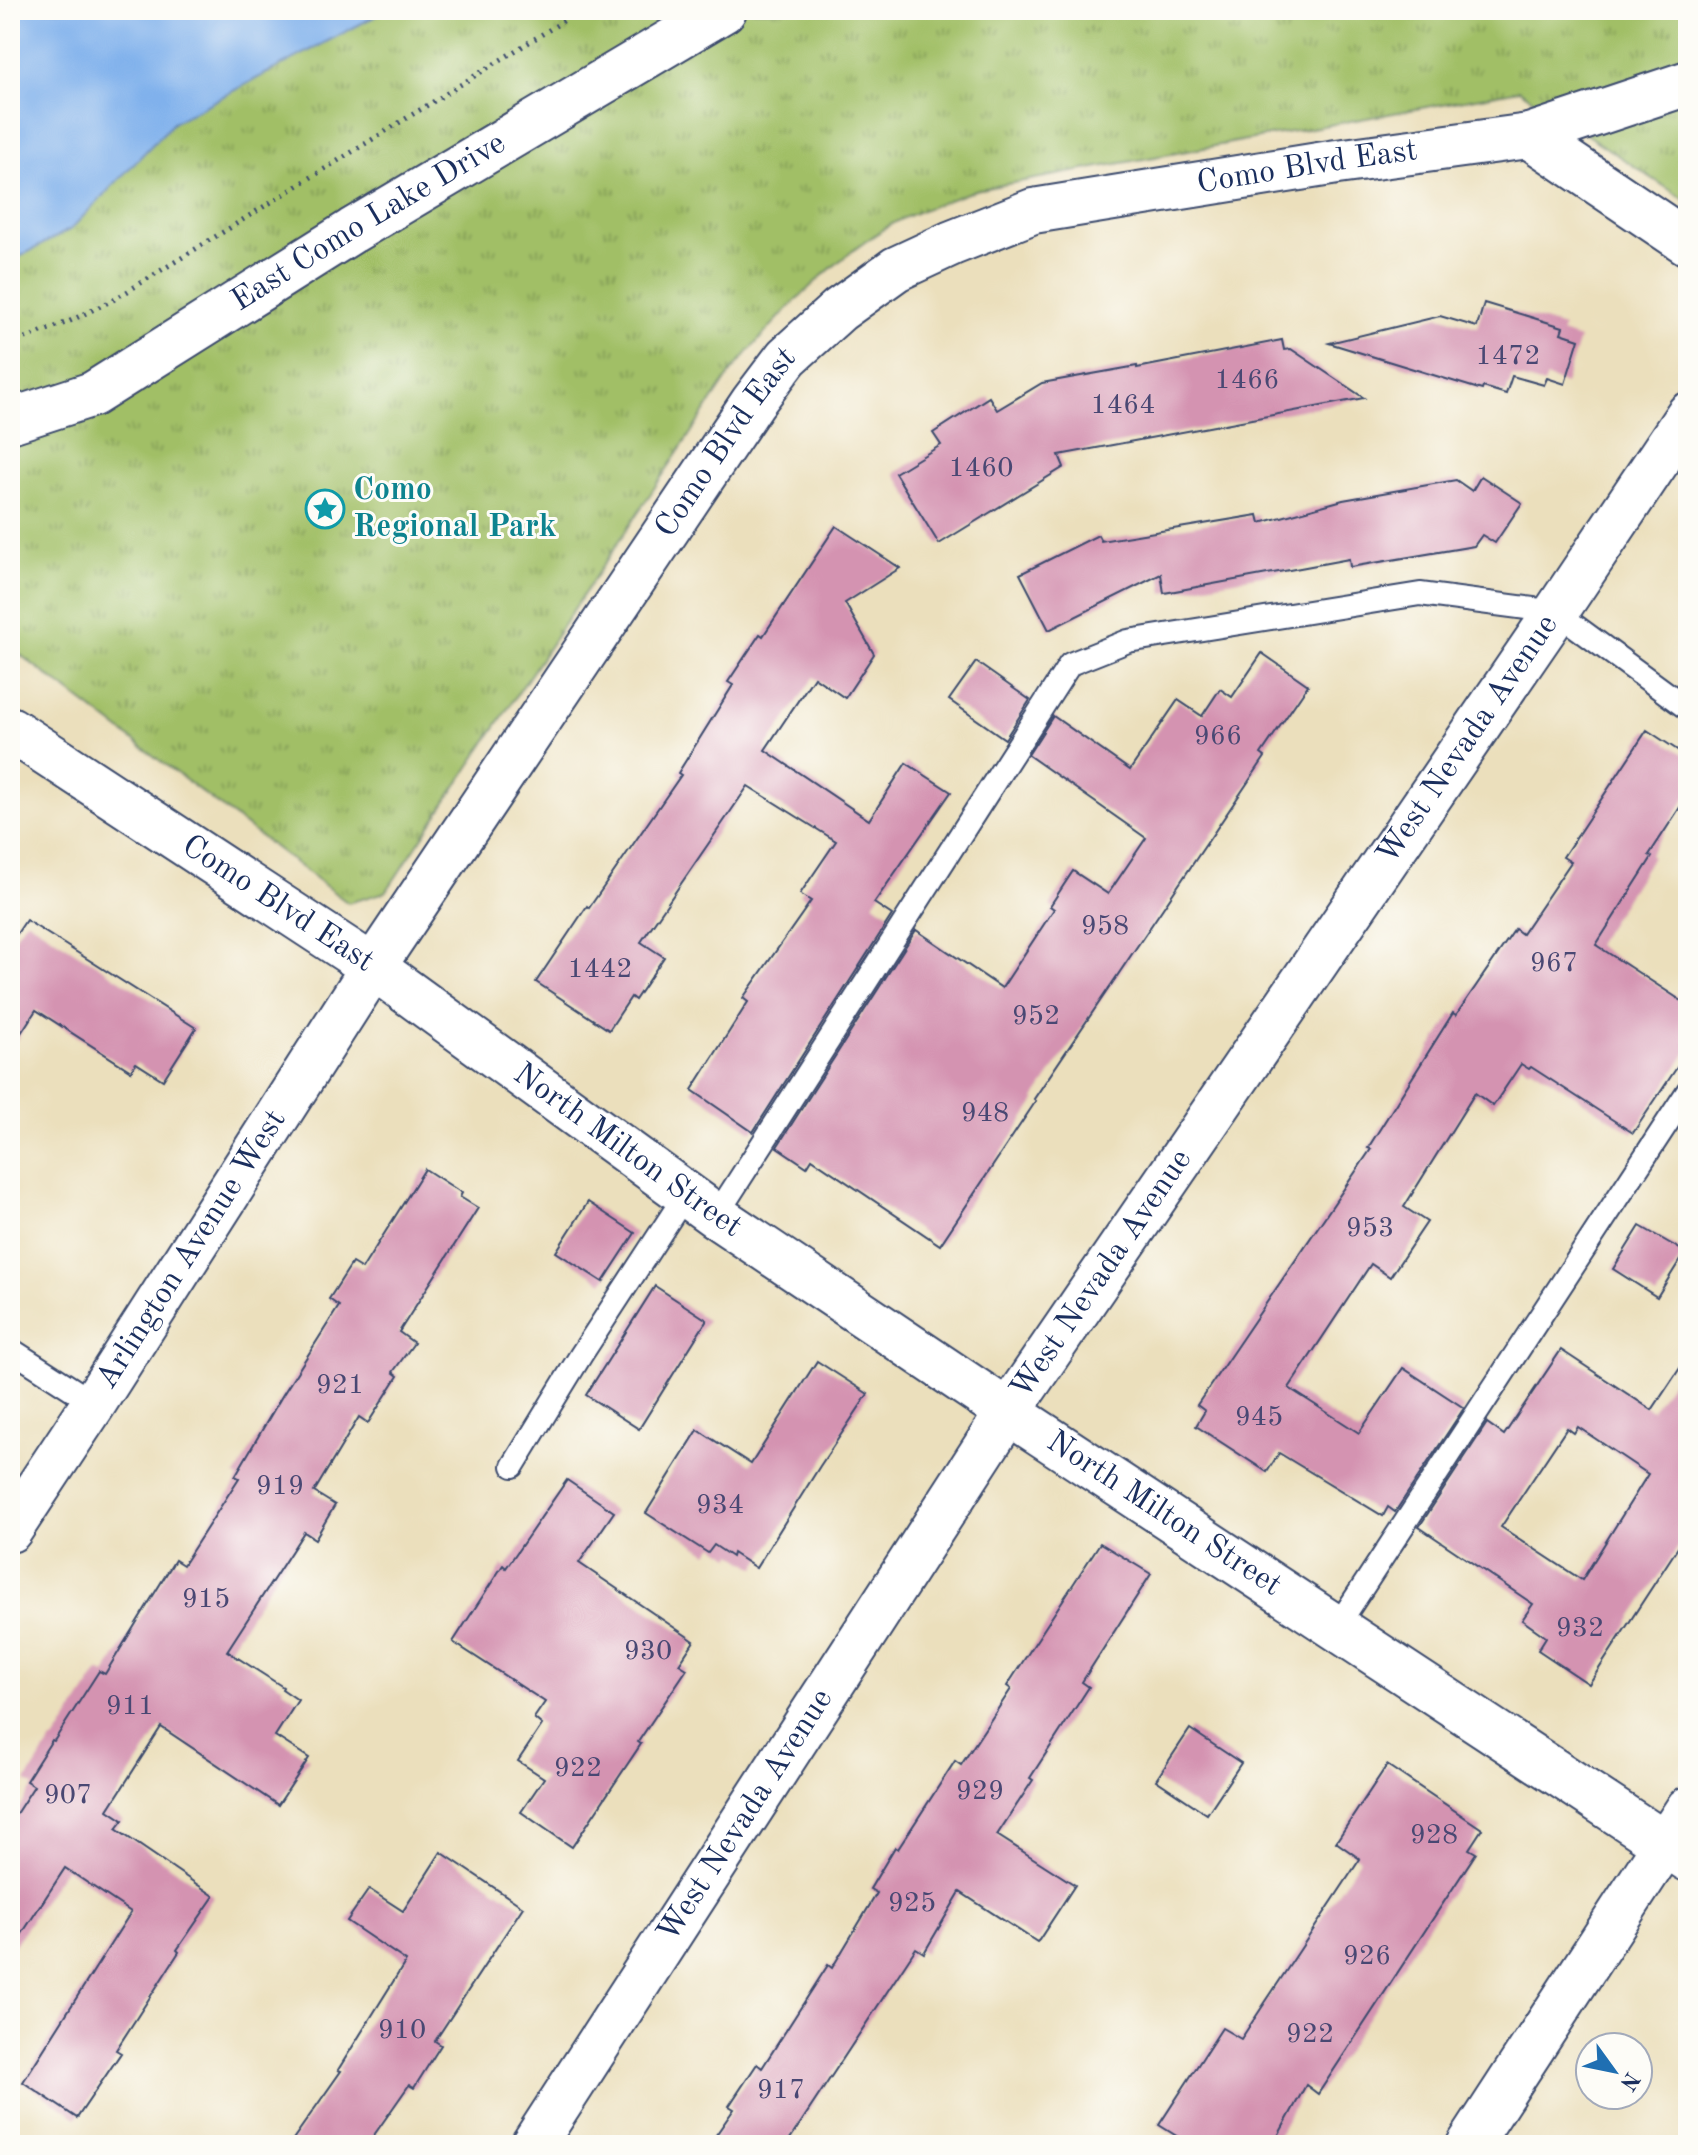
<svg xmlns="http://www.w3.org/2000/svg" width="1698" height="2155" viewBox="0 0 1698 2155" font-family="'Old Standard TT',serif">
<defs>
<pattern id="park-tufts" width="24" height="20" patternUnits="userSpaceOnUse" patternTransform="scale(2)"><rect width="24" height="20" fill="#a1bf66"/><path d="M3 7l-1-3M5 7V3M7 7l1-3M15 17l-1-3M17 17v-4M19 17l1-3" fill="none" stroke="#829c57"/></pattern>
</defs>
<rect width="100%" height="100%" fill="#fdfcf7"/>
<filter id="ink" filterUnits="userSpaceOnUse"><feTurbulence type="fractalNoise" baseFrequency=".0125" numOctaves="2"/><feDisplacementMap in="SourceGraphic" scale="16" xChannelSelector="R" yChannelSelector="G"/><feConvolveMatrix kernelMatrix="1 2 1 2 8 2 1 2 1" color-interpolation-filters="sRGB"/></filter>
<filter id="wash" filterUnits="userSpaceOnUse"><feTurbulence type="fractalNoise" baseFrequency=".006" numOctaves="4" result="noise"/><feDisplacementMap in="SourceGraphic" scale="32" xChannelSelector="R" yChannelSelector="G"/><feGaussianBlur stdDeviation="1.8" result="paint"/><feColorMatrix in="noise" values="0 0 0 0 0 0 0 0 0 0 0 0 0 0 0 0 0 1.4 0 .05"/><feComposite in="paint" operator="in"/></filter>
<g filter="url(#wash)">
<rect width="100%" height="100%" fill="#ebdfbc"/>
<path fill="url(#park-tufts)" stroke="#5e7762" stroke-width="2" d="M10,10H1688V202L1519,90L975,190C950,200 912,212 890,225C825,266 781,313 732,371L386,892L348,903L10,647Z"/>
<polygon fill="#80b1ec" stroke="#4e70a5" stroke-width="2" points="10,10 387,10 174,122 71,229 10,262"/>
<g id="blocks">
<g fill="#d493b1" fill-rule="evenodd">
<polygon points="1484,303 1563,327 1561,333 1579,339 1565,384 1547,378 1544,385 1512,376 1506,394 1483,387 1482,390 1329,343 1440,316 1477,327"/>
<polygon points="1282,340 1284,350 1291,349 1364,398 1059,455 1064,467 939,544 895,473 941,445 933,433 989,397 997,410 1042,383 1137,366 1137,368"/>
<polygon points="1481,476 1522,503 1495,543 1482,535 1474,546 1350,567 1349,559 1164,593 1161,574 1049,630 1020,574 1098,535 1101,541 1258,515 1260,523 1343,500 1456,480 1472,491"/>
<polygon points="836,526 900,568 845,603 874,654 845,698 814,677 765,750 869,820 906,763 951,792 874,903 892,915 753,1132 692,1090 748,1002 743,998 811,901 800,894 836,841 748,786 641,942 664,957 635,1000 631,997 609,1030 536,982 587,906 589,908 681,775 678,773 733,685 728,682 760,634 763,636"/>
<polygon points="1262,653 1308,685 1261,754 1265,757 1034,1099 1036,1101 940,1245 812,1159 807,1167 777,1147 916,930 1002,988 1054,909 1050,906 1073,871 1108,894 1146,838 1028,755 1053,716 1130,770 1178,700 1202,716 1220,689 1232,697"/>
<polygon points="976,662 1030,700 1005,739 949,700"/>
<polygon points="1647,730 1688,757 1688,795 1649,855 1652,857 1596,945 1688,1005 1688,1051 1633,1133 1531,1067 1529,1069 1521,1064 1493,1106 1475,1093 1404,1207 1427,1222 1390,1277 1371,1264 1289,1388 1359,1433 1403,1368 1464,1408 1395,1512 1388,1507 1383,1516 1279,1453 1267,1472 1196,1426 1205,1411 1197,1405 1371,1149 1368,1148 1453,1013 1456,1015 1515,929 1522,934 1571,862 1563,857"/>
<polygon points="26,920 196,1028 163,1080 136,1063 131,1071 36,1010 10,1050 10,944"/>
<polygon points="425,1169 462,1193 460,1197 478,1208 399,1332 414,1343 393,1372 398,1376 368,1423 359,1417 314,1492 335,1505 315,1539 304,1532 227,1651 283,1687 282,1689 298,1700 275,1736 309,1758 278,1805 161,1727 108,1810 123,1820 116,1829 214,1896 177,1950 179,1952 116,2050 121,2053 77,2118 23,2082 131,1912 65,1868 10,1952 10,1823 34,1786 26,1781 52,1740 54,1741 99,1671 105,1674 175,1560 183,1565 239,1478 235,1476 282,1396 339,1306 329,1299 352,1263 362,1269"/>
<polygon points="588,1202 635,1233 603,1282 556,1252"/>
<polygon points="1640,1226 1685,1252 1657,1297 1613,1269"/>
<polygon points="655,1286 707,1320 639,1429 586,1395"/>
<path d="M1561,1350L1652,1410L1688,1356V1532L1589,1684L1538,1650L1546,1637L1522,1620L1533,1604L1419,1527L1487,1423L1504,1435ZM1578,1427L1648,1474L1582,1580L1501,1527L1567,1428L1574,1433Z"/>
<polygon points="817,1361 868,1394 820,1466 756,1568 733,1553 732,1557 714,1545 708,1553 646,1513 698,1430 751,1464"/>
<polygon points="567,1480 614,1512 579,1563 694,1641 679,1664 687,1669 638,1742 641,1744 572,1847 521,1812 544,1778 518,1761 542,1725 534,1718 545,1702 453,1642 503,1565 506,1568"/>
<polygon points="1100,1543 1151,1574 1082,1682 1089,1687 1030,1778 1033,1780 997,1835 1075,1885 1039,1940 1037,1942 960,1892 924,1953 916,1948 786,2145 709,2145 734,2109 729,2106 757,2064 762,2068 828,1965 832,1968 877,1893 870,1889 895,1847 898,1849 955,1761 961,1765 1011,1689 1007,1686"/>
<polygon points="1190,1729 1241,1763 1207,1814 1156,1780"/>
<polygon points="1387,1765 1482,1829 1469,1849 1476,1853 1318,2094 1306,2085 1273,2145 1191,2145 1159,2125 1222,2028 1241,2039 1360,1859 1336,1842"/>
<polygon points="441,1852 523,1907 435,2041 441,2045 414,2088 409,2085 367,2145 289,2145 341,2071 338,2070 406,1961 347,1921 369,1889 403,1911"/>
</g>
</g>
</g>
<g filter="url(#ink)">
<use href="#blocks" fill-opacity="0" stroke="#3a496c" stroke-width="2"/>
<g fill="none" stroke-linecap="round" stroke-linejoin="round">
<defs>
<g id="lane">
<polyline points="716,1216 1070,664 1128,641 1420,594 1556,612 1688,709"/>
<polyline points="10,1349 94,1403"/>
<polyline points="513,1466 581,1355 686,1194"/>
<polyline points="1336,1628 1688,1091"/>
</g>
<g id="street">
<polyline points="1529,136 1688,243"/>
<path id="s1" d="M10,421L93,394L352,231L724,10"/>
<path id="s2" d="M10,729L373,967L716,1216L1008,1412L1688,1859"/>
<path id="s3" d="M10,1530L94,1403L373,967L753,402L787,357L839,310L896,269L952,243L1033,211L1337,162L1529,136L1688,83"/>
<path id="s4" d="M533,2145L1008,1412L1556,612L1688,415"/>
<polyline points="1469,2145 1688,1809"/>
</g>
</defs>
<use href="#lane" stroke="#3a496c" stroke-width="26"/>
<use href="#street" stroke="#3a496c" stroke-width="48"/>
<polyline stroke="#3a496c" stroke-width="5" stroke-dasharray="2 6" stroke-linecap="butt" points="10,344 68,322 115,299 581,10"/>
<use href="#lane" stroke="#fff" stroke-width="22"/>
<use href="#street" stroke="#fff" stroke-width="44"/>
</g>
</g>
<defs>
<symbol id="sight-ring" viewBox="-11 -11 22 22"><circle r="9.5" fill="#fdfcf7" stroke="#0f9aa8" stroke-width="1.5"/><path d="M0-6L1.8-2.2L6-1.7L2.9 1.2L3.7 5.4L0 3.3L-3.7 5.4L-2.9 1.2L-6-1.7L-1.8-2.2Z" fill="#0f9aa8"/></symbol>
</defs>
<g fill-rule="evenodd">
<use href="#sight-ring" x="303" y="487" width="44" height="44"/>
</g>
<g text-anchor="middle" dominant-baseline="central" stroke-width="6" stroke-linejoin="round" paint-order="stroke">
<g font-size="28" fill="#494873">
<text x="1508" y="357">1472</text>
<text x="1247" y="381">1466</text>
<text x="1123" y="406">1464</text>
<text x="981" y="469">1460</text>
<text x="1218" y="737">966</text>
<text x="1105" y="927">958</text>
<text x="1554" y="964">967</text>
<text x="600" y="970">1442</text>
<text x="1036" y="1017">952</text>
<text x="985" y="1114">948</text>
<text x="1370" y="1229">953</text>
<text x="340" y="1386">921</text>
<text x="1259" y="1418">945</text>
<text x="280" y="1487">919</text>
<text x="720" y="1506">934</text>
<text x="206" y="1600">915</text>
<text x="1580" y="1629">932</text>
<text x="648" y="1652">930</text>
<text x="130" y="1707">911</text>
<text x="578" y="1769">922</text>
<text x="980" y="1792">929</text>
<text x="68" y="1796">907</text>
<text x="1434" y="1836">928</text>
<text x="912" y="1904">925</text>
<text x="1367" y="1957">926</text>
<text x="402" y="2031">910</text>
<text x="1310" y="2035">922</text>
<text x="781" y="2091">917</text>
</g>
<g font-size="32" fill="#1b2f5e" stroke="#fdfcf7">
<text stroke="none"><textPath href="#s3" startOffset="1974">Como Blvd East</textPath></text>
<text stroke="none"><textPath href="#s1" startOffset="412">East Como Lake Drive</textPath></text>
<text stroke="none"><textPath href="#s3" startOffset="1302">Como Blvd East</textPath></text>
<text stroke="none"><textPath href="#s4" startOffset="1688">West Nevada Avenue</textPath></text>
<text stroke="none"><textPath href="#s2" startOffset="320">Como Blvd East</textPath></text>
<text stroke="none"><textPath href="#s2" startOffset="748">North Milton Street</textPath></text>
<text stroke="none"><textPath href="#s3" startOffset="334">Arlington Avenue West</textPath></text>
<text stroke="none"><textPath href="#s4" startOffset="1040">West Nevada Avenue</textPath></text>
<text stroke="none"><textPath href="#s2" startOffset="1396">North Milton Street</textPath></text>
<text stroke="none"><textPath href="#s4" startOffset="392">West Nevada Avenue</textPath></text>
</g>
<g font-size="32" font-weight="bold" fill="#0d838f" stroke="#fdfcf7" text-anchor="start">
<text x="353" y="491">Como<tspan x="353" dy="37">Regional Park</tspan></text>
</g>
</g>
<rect width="1698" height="2155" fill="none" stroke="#fdfcf7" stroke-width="40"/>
<g transform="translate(1614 2071) rotate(123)"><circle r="38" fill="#fdfcf7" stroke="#a3aaba" stroke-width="2"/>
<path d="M0-6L14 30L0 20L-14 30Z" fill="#1f6fb2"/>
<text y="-12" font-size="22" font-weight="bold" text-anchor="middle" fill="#1b2f5e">N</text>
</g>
</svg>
